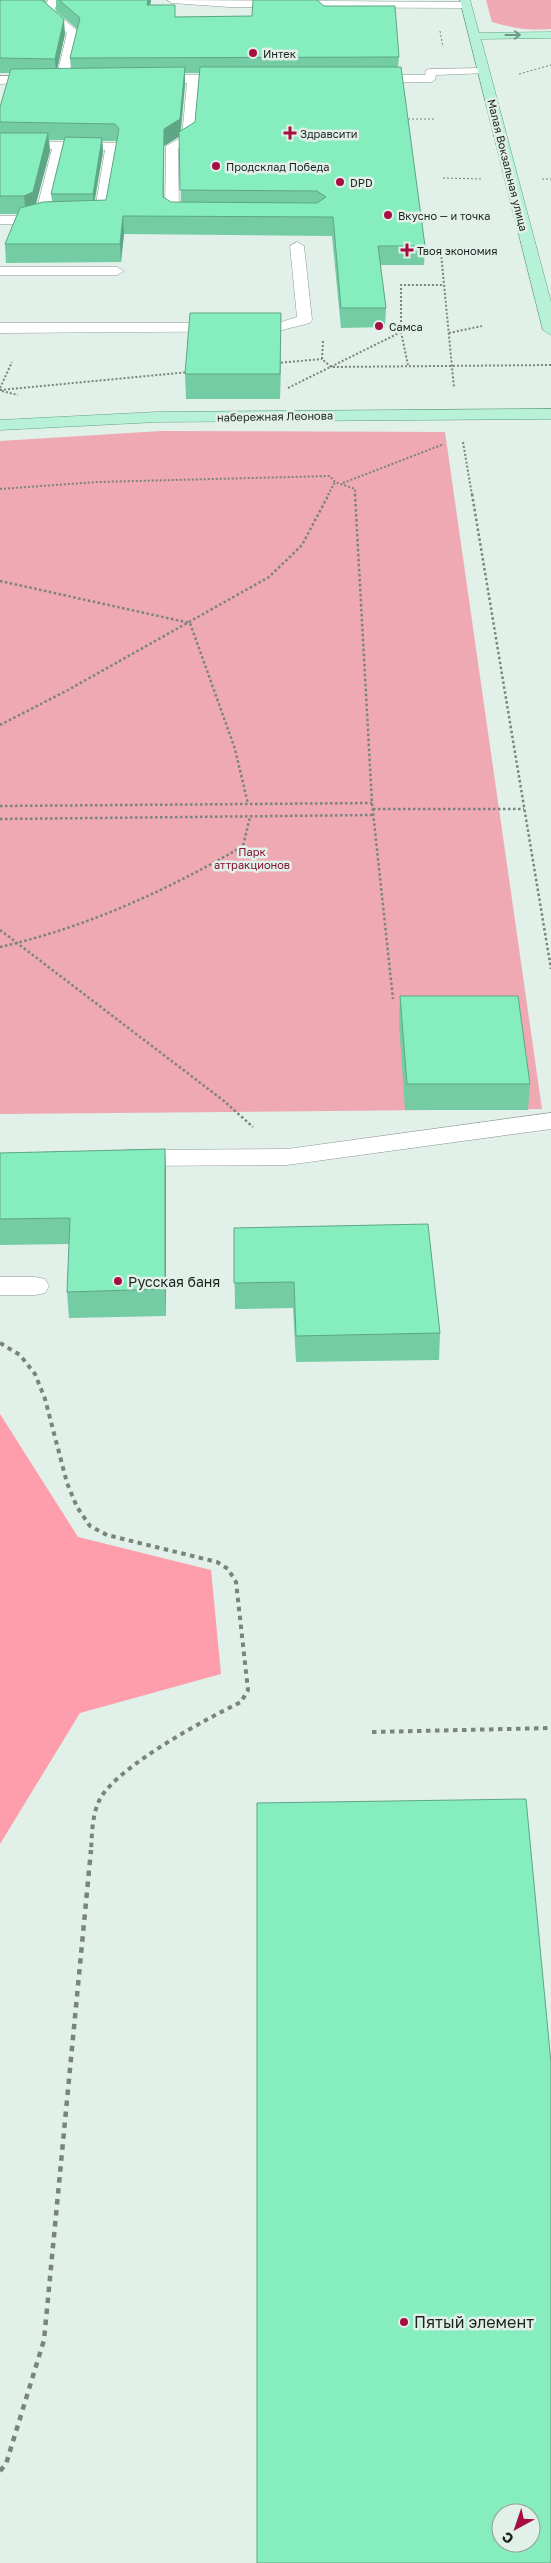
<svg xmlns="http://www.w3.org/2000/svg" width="551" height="2563" viewBox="0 0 551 2563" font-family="'Golos Text',sans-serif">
<rect width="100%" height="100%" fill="#e1f0e8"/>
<g fill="#efa9b3">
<path d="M486,0H551V29C530,31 512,28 492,22Z"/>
<polygon points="161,431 445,432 542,1109 0,1114 0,441"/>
</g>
<polygon fill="#fe9dab" points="0,1414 78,1537 211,1570 221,1674 80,1713 0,1844"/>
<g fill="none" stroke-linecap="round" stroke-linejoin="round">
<defs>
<g id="minor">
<polygon points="48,0 58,0 54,12 79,32 69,75 91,77 91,81 62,83 56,79 67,33 43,13"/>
<polygon points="167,0 466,2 471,5 466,8 229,7 172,3"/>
<polygon points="484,68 488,69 488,73 436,75 435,80 431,82 365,83 359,79 365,75 425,75 426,70 430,69"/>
<polygon points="45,75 49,77 49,81 0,84 0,76"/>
<polygon points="147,75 237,75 243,79 237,83 199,83 194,139 178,148 179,210 202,211 204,214 202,217 172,218 165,214 166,146 182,137 187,83 143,81 141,79"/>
<path d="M0,141L116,143L118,146L106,217L44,218L28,224H0V216H26L36,212L52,149H0ZM64,149L105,150L95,210H50Z"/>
<polygon points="297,242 304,246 312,320 310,323 278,331 0,333 0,323 278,323 297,317 290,246"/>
<polygon points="0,267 117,267 124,271 117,275 0,275"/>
<polygon points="551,1113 551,1129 287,1165 127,1166 118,1164 114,1158 118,1152 127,1150 287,1149"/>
<polygon points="0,1277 35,1277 45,1279 49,1286 45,1293 35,1295 0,1295"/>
</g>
<g id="major">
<polygon points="460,0 470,0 479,33 551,32 551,38 481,39 551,302 551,335 543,330"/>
<polygon points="551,409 551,419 157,422 0,430 0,420 157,412"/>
</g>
</defs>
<use href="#minor" stroke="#8e9b94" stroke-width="1"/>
<use href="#major" stroke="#62a385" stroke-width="1"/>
<g stroke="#7a847f" stroke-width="1" stroke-dasharray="2 2" stroke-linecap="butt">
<polyline points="440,31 443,47"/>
<polyline points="519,74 551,65"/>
<polyline points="404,119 436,119"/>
<polyline points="443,178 483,179"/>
<polyline points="542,179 551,179"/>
</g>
<g stroke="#7a847f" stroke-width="2" stroke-dasharray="2 2" stroke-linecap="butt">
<polyline points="441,253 454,388"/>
<polyline points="401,332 408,365"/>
<polyline points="449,333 482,326"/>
<polyline points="323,341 322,359 331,367 551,365"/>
<polyline points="277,363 322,359"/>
<polyline points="0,388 12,362"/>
<polyline points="288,388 401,332 401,285 444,285"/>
<polyline points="0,390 189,372"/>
<polyline points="2,391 18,395"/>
<polyline points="463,442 472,495"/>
<polyline points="343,483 444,444"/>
<polyline points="0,489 97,482 330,476 335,482 355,489 355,495"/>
<polyline points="328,495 335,482"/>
</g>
<g stroke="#7a847f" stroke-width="2.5" stroke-dasharray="2.5 2.5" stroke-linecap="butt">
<polyline points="355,494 372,803 393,999"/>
<polyline points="472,494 551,969"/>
<polyline points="0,581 190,623 235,749 248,804"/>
<polyline points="0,725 68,690 269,577 302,545 329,494"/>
<polyline points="0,806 372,803"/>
<polyline points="373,809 524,809"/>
<polyline points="0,819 374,815"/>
<polyline points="0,930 224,1101 253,1127"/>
<path d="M0,947C87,927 166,891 243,846L250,817"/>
</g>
<g stroke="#7a847f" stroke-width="4" stroke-dasharray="4.5 4.5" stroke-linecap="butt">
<path d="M0,1343L20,1355L35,1374L45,1399L67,1483L77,1507L90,1526L107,1535L217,1562L228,1569L236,1582L248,1690L241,1702C206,1719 118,1766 100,1799C92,1814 92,1834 91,1851"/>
<polyline points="372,1732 551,1728"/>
</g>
<polyline stroke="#7a847f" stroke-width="4.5" stroke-dasharray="5.5 5.5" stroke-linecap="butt" points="0,2471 6,2464 44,2340 91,1850"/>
<use href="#minor" fill="#fff" fill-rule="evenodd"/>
<use href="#major" fill="#b7f1d7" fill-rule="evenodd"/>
</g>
<g fill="#73cca3" fill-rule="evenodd">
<path d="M0,0H46L45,3L65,34L57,69H71L70,58L77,29L56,11V0H151L150,5L176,17L252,16L324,6L399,57L398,67L425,246L424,265H380L386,308L385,327L341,328L332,236L124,234L121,262L6,263L5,244L17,214H0V107L10,73H0ZM185,73H200L195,122L181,131L185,84ZM180,136L181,202H171L164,198V146ZM49,140H64L51,194L52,201L36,203L50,151ZM102,141H116L117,142L106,200H95L103,152Z"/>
<polygon points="281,313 280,399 186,399 185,374"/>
<polygon points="400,996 530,1084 528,1110 405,1110 399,1022"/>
<polygon points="165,1149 166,1175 166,1316 69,1318 67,1292 69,1244 0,1245 0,1153"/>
<polygon points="234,1228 440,1333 439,1360 296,1362 293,1308 235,1309"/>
</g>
<g fill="#5ea685">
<polygon points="148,0 151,0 148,20 147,5"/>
<polygon points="64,19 65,34 56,74 55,59"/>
<polygon points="185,67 185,84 180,136 164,146 164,216 164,129"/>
<polygon points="48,133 50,151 34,211 26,214 24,196"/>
<polygon points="102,138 103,152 93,208 93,194"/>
<polygon points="123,216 124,234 121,262 120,244"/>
<polygon points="281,313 281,337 280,399 280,374"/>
<polygon points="165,1149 166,1175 166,1316 165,1289"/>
</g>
<g fill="#86edbe" stroke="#5ea685" fill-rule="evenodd">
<polygon points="0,0 42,0 64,19 55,59 0,58"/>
<polygon points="59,0 148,0 147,5 175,5 175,17 252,16 253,0 317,0 324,6 395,6 399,57 70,58 80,18"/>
<polygon points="185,67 180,119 164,129 163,197 171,202 317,203 326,197 317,191 180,190 179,132 195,122 200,67 401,67 425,246 378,246 386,308 341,308 333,217 123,216 120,244 5,244 20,208 43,202 106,200 119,129 115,124 0,122 0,107 11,69"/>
<polygon points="0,133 48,133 33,192 24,196 0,196"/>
<polygon points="65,137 102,138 93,194 51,194"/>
<polygon points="190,313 281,313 280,374 185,374"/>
<polygon points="400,996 518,996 530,1084 407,1084"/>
<polygon points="165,1149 165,1289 67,1292 70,1218 0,1219 0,1153"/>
<polygon points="428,1224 440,1333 296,1336 294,1282 234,1283 234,1228"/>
<path d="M526,1799L551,2063V2563H257V1803ZM501,2513H531V2543H501Z"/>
</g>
<defs><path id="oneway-shaft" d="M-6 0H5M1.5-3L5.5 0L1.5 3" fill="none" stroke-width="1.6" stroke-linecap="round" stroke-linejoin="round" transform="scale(1.25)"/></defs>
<use stroke="#729485" href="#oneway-shaft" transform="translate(513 35)"/>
<g fill="#a60e42" stroke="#e1f0e8" stroke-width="2">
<circle cx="253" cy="53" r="5"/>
<path d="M287.5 125.5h5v5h5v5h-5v5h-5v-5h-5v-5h5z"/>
<circle cx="216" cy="166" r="5"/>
<circle cx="340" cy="182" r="5"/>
<circle cx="388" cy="215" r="5"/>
<path d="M404.5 242.5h5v5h5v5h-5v5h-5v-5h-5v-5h5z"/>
<circle cx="379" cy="326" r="5"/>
<circle cx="118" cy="1281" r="5"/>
<circle cx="404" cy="2322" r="5"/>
</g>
<g text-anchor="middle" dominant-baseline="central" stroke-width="5" stroke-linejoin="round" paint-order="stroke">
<g font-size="11" fill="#1e2320" stroke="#e1f0e8" text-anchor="start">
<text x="263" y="53">Интек</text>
<text x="300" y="133">Здравсити</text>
<text x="226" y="166">Продсклад Победа</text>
<text x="350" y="182">DPD</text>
<text x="398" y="215">Вкусно — и точка</text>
<text x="417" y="250">Твоя экономия</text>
<text x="389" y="326">Самса</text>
</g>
<g font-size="11" fill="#1e2320" stroke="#e1f0e8">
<text transform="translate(508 165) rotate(76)">Малая Вокзальная улица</text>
<text transform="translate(275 416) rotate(-1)">набережная Леонова</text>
</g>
<g font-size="11" fill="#851336" stroke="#e1f0e8">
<text x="252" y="851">Парк<tspan x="252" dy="13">аттракционов</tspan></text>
</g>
<g font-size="14" fill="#1e2320" stroke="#e1f0e8" text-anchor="start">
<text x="128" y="1281">Русская баня</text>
</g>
<g font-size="16" fill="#1e2320" stroke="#e1f0e8" text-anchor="start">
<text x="414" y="2322">Пятый элемент</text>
</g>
</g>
<g transform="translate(516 2528) rotate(220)"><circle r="24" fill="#e1f0e8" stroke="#939e98"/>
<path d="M0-4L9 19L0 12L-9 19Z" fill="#a60e42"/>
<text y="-8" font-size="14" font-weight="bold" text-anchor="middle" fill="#1e2320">С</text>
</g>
</svg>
